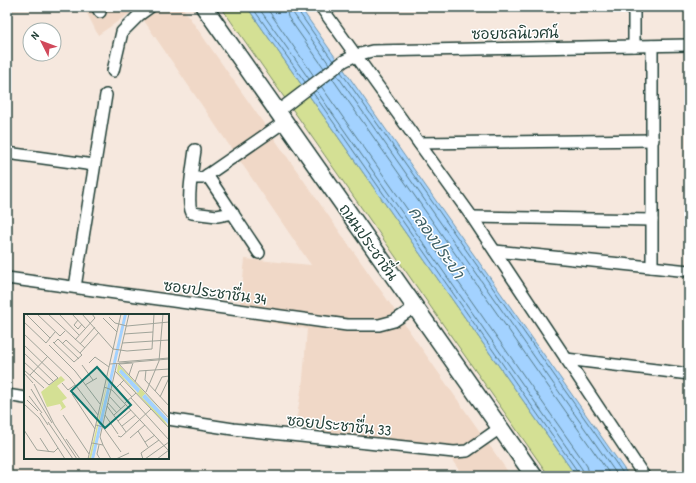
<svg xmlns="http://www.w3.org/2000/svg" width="696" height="483" viewBox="0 0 696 483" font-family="'Patrick Hand','Playpen Sans Thai',sans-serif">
<rect width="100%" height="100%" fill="#f6e8de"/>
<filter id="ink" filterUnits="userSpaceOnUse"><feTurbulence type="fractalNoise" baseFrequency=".025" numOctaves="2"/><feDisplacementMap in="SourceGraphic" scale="8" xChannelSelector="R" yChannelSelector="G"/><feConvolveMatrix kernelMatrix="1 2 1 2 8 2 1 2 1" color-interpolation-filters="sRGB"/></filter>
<g filter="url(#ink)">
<g fill="#f0d8c7">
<polygon points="7,7 41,7 9,10 10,74 7,74"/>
<polygon points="84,7 182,7 511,476 463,476 443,447 295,428 303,379 307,329 239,317 245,259 311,265 136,9 98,35"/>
</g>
<polygon fill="#d4e094" stroke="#7a8e64" points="221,7 247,7 576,476 549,476"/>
<polygon fill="#a3d2ff" stroke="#6e96ae" points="247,7 300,7 629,476 576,476"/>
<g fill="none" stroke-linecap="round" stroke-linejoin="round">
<g stroke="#547985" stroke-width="1">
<polyline points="252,7 305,82"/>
<polyline points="258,7 309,79"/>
<polyline points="266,7 314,76"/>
<polyline points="286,7 288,17 324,68"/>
<polyline points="292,7 293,13 329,64"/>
<polyline points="297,7 298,11 333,61"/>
<polyline points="341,72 625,476"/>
<polyline points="337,75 618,476"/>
<polyline points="332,78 611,476"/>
<polyline points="321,86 587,466 590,476"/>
<polyline points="316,90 582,469 584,476"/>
<polyline points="313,93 578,472 579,476"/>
</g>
<defs>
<g id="street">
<polyline points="97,7 100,12"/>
<polyline points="321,7 472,217 644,476"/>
<polyline points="634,7 634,46"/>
<polyline points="652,46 652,267"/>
<polyline points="113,71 122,32 139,15 150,7"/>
<polyline points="277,112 344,61 356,55 372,51 689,45"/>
<polyline points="419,143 653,140"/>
<path d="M195,150C193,165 186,202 192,213L217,216L233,213"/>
<polyline points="7,153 94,165"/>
<polyline points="207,175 259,253"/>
<polyline points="192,178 203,178 284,122"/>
<polyline points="472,217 652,220"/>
<polyline points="495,251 689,271"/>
<polyline points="7,278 347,325 379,325 394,321 415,307"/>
<polyline points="75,287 106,95"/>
<polyline points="566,359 689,374"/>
<polyline points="7,395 25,398"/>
<polyline points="168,419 233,429 454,452 467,451 500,428"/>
</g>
<polyline id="secondary" points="204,7 534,476"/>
</defs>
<use href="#street" stroke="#1f3d34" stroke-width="14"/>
<use href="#secondary" stroke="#1f3d34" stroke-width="19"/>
<use href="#street" stroke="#fff" stroke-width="11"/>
<use href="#secondary" stroke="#fff" stroke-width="16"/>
</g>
</g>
<g text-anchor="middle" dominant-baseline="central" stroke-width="3" stroke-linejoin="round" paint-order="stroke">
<g font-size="15" fill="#1f3d34" stroke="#fff">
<text transform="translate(515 33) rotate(-1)">ซอยชลนิเวศน์</text>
<text transform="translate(369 242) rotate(55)">ถนนประชาชื่น</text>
<text transform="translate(215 292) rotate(8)">ซอยประชาชื่น 34</text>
<text transform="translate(339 425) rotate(6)">ซอยประชาชื่น 33</text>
</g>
<g font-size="16" font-style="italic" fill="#406267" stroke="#fff">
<text transform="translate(437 242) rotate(55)">คลองประปา</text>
</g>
</g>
<g transform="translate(24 314)">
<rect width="145" height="145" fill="#f6e8de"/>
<path d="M94,50L145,105L121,80L118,83L138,102L145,114L93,58ZM96,55L116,75L113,79L95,58ZM87,52L67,145H65ZM37,62L41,66L33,72L43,84L38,87L42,93L36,97L38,94L36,90L23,93L17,78Z" fill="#d4e094" fill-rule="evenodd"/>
<path d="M100,0H103L70,145H67ZM97,55L116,75L114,79L95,58ZM121,80L145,106V111L118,83Z" fill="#a3d2ff"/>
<path fill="none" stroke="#a0a49a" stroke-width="1" d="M2,0L26,24M13,0L36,22L41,17M24,0L61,34M35,0L55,21M48,0L61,14M58,0L89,35L103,37L128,35L130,0M85,3L91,9L103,12L145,8M79,4L93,18M54,6L50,11L54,15L58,10M0,8L22,29L31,18M0,20L46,64L74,101M100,20L129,18M51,26L71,4L68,0M29,28L50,48L58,41L42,26L38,30M30,29L34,25L55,45M98,29L145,26M56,30L71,13M0,31L34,64L25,71L0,48M25,31L51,57L76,90M0,39L30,68M56,39L75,18M94,48L105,0M95,48L145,44M65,49L71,43L85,53M94,49L145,104M86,50L145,45M95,50L108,49M58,51L69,66M0,56L20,74M122,56L121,66L145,92M91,57L145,114M0,59L9,69M6,61L24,42M105,61L109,49M100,66L92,74L104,87M111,68L115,57L145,55M38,69L44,76L51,71M10,70L30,110L53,145M96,70L108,83M61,71L73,64M80,73L88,76L145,137M7,75L28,109M131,77L138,63L145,62M122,78L135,47L139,0M48,80L71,115M5,82L18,99M86,83L97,95M136,83L145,64M107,84L145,126M3,86L14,97M84,89L93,99M101,89L112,79M0,90L15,104L41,145M83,92L102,118M16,99L24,111M39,101L65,140M81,101L94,120M90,101L102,90M94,107L107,96M24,108L49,145M72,111L79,113L97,138M98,112L112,101M0,116L13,136L30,138L34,134M114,117L124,133M94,122L97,123L127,95M16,124L25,138M106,124L121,111M42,125L56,145M121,128L131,121M68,129L79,131L87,145M75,131L73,140L76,145M79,131L76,123L93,49M64,145L97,0M92,145L105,139M119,145L117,139L135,126M121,145L145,128M133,145L145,136"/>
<path fill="#0f766e" fill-opacity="0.15" stroke="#0f766e" stroke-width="2" d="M73,53L107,91L81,114L47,77Z"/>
<rect width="145" height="145" fill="none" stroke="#1f3d34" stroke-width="2"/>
</g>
<rect width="696" height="483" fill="none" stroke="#fff" stroke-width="24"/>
<rect x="12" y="12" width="672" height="459" fill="none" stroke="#1f3d34" stroke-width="1.5" filter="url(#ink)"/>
<g transform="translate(42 42) rotate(312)"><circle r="19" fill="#ffffff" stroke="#a5b1ae"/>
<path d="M0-3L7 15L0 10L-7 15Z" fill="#d1495b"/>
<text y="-6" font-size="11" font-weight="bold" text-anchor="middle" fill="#1f3d34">N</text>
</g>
</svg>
